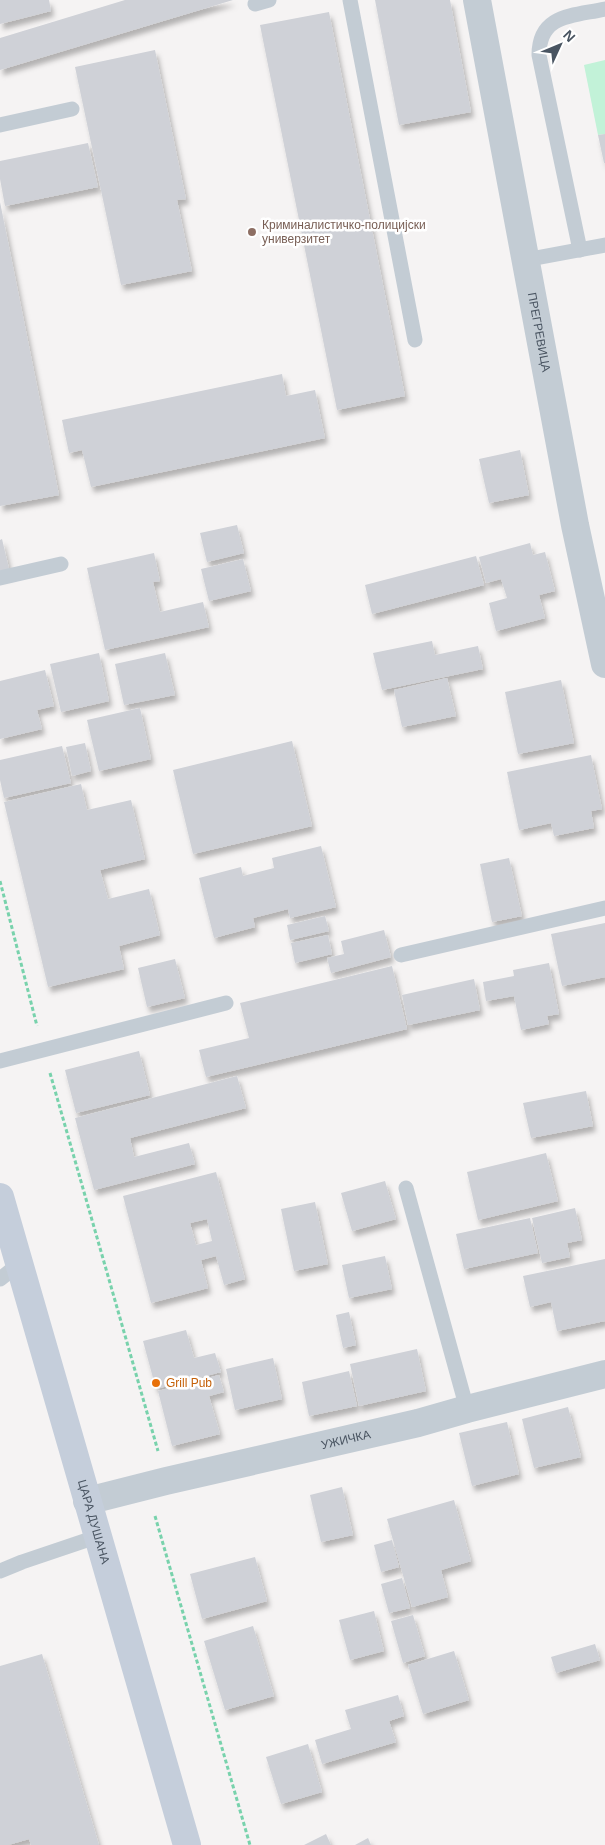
<svg xmlns="http://www.w3.org/2000/svg" width="605" height="1845" viewBox="0 0 605 1845" font-family="Helvetica,sans-serif">
<defs>
<filter id="shadow"><feDropShadow dx="3" dy="5.5" stdDeviation="2.5" flood-color="#0004"/></filter>
</defs>
<rect width="100%" height="100%" fill="#f5f3f3"/>
<polygon fill="#c2f2d8" points="605,60 605,134 598,135 584,65"/>
<g fill="#cfd1d7" fill-rule="evenodd" filter="url(#shadow)">
<polygon points="0,0 49,0 51,11 0,24"/>
<polygon points="125,0 233,0 0,70 0,38"/>
<polygon points="375,0 450,0 471,112 399,125"/>
<polygon points="329,12 405,396 337,410 260,25"/>
<polygon points="155,50 186,199 177,200 192,271 121,285 75,67"/>
<polygon points="605,134 605,163 604,163 598,135"/>
<polygon points="88,143 98,187 5,206 0,179 0,161"/>
<polygon points="0,202 59,495 0,506"/>
<polygon points="282,374 286,396 315,390 325,438 91,487 82,450 69,453 62,420"/>
<polygon points="520,450 529,495 489,503 479,459"/>
<polygon points="237,525 244,553 207,562 200,533"/>
<polygon points="2,539 10,573 0,575 0,540"/>
<polygon points="530,543 533,555 545,552 555,591 539,595 545,618 496,631 489,603 507,598 501,579 486,583 479,557"/>
<polygon points="154,553 160,581 153,582 160,612 203,602 209,627 105,650 87,568"/>
<polygon points="476,556 484,585 372,614 365,585"/>
<polygon points="243,559 251,591 209,601 201,569"/>
<polygon points="432,641 435,655 478,646 483,669 382,690 373,653"/>
<polygon points="99,653 109,701 61,712 50,664"/>
<polygon points="165,653 175,695 124,705 115,664"/>
<polygon points="45,670 54,706 37,710 42,729 0,739 0,681"/>
<polygon points="447,678 456,716 402,727 394,690"/>
<polygon points="561,680 574,743 518,754 505,692"/>
<polygon points="140,708 151,759 99,771 87,720"/>
<polygon points="292,741 312,826 193,854 173,770"/>
<polygon points="85,743 91,771 72,776 66,747"/>
<polygon points="62,746 71,783 4,798 0,780 0,760"/>
<polygon points="591,755 602,809 591,811 594,828 554,836 551,823 519,830 507,772"/>
<polygon points="81,784 87,810 131,800 145,859 100,870 108,899 149,889 160,935 119,946 124,969 48,987 4,802"/>
<polygon points="321,846 336,907 290,918 288,909 253,918 255,927 214,938 199,878 241,867 243,876 274,868 272,858"/>
<polygon points="509,858 522,916 492,922 480,864"/>
<polygon points="325,916 329,931 290,940 287,925"/>
<polygon points="605,923 605,977 562,986 551,934"/>
<polygon points="384,930 391,957 331,973 327,958 344,954 341,941"/>
<polygon points="328,935 332,954 295,963 291,943"/>
<polygon points="175,959 185,998 147,1007 138,968"/>
<polygon points="549,963 559,1014 547,1016 549,1024 521,1030 514,996 486,1001 483,982 514,976 513,970"/>
<polygon points="392,966 407,1029 206,1077 199,1050 249,1038 240,1003"/>
<polygon points="474,979 480,1010 408,1025 402,995"/>
<polygon points="139,1051 150,1095 76,1113 65,1070"/>
<polygon points="237,1076 246,1108 130,1138 134,1157 189,1143 195,1164 94,1190 75,1118"/>
<polygon points="586,1091 593,1126 531,1138 523,1103"/>
<polygon points="546,1153 558,1201 478,1220 467,1172"/>
<path d="M216,1172L245,1279L224,1285L216,1256L201,1260L208,1288L151,1303L123,1196ZM207,1219L212,1241L196,1245L190,1223Z"/>
<polygon points="385,1181 396,1219 352,1231 341,1193"/>
<polygon points="315,1202 328,1264 294,1271 281,1209"/>
<polygon points="575,1208 582,1240 567,1243 570,1257 542,1263 532,1218"/>
<polygon points="530,1218 538,1253 464,1269 456,1234"/>
<polygon points="385,1256 392,1289 349,1298 342,1265"/>
<polygon points="605,1259 605,1321 557,1331 551,1302 530,1307 523,1276"/>
<polygon points="349,1312 356,1345 343,1348 336,1315"/>
<polygon points="186,1330 194,1358 215,1353 221,1372 156,1389 143,1341"/>
<polygon points="417,1349 426,1391 359,1406 350,1364"/>
<polygon points="273,1358 282,1399 235,1410 226,1369"/>
<polygon points="349,1371 357,1406 309,1416 302,1382"/>
<polygon points="219,1375 224,1392 209,1396 220,1434 172,1446 158,1391"/>
<polygon points="568,1407 581,1457 534,1468 522,1419"/>
<polygon points="507,1422 519,1474 472,1486 459,1433"/>
<polygon points="342,1487 353,1535 321,1542 310,1495"/>
<polygon points="454,1500 471,1561 441,1570 448,1597 412,1607 387,1519"/>
<polygon points="392,1540 399,1567 381,1572 374,1545"/>
<polygon points="255,1557 267,1601 202,1619 190,1574"/>
<polygon points="402,1578 410,1608 389,1613 381,1584"/>
<polygon points="374,1611 384,1651 350,1660 339,1620"/>
<polygon points="413,1615 425,1656 403,1663 391,1621"/>
<polygon points="253,1626 274,1696 225,1710 204,1641"/>
<polygon points="595,1644 600,1660 556,1673 551,1657"/>
<polygon points="454,1651 469,1700 423,1714 408,1665"/>
<polygon points="42,1654 99,1845 31,1845 29,1839 8,1845 0,1845 0,1666"/>
<polygon points="398,1695 404,1716 389,1721 396,1742 322,1764 315,1740 351,1729 345,1710"/>
<polygon points="308,1744 322,1792 281,1804 266,1757"/>
<polygon points="326,1834 331,1845 304,1845"/>
<polygon points="368,1838 371,1845 355,1845"/>
</g>
<g fill="none" stroke-linecap="round" stroke-linejoin="round">
<g stroke="#78d2ac" stroke-width="3" stroke-dasharray="4 2.5" stroke-linecap="butt">
<polyline points="0,881 37,1026"/>
<polyline points="50,1073 158,1451"/>
<polyline points="155,1516 250,1845"/>
</g>
<g stroke="#c3ccd4" stroke-width="15">
<polyline points="350,0 415,340"/>
<polyline points="255,4 269,0"/>
<polyline points="0,125 72,109"/>
<path d="M580,250L539,55C539,14 573,16 605,9"/>
<polyline points="525,260 605,245"/>
<polyline points="0,578 61,564"/>
<polyline points="401,955 605,908"/>
<polyline points="0,1061 226,1003"/>
<polyline points="406,1188 467,1409"/>
<polyline points="0,1279 19,1264"/>
<polyline points="0,1571 22,1562 99,1536"/>
</g>
<g stroke="#c3ccd4" stroke-width="28">
<path id="s1" d="M477,0L575,525L605,664"/>
<path id="s2" d="M87,1501L166,1481L418,1423L467,1409L605,1374"/>
</g>
<path stroke="#c5cedb" stroke-width="28" id="s3" d="M0,1197L187,1845"/>
</g>
<circle fill="#8d6e63" stroke="#fff" stroke-width="2" cx="252" cy="232" r="5"/>
<circle fill="#e8710a" stroke="#fff" stroke-width="2" cx="156" cy="1383" r="5"/>
<g text-anchor="middle" dominant-baseline="central" stroke-width="5" stroke-linejoin="round" paint-order="stroke">
<g font-size="12" fill="#785e54" stroke="#fff" text-anchor="start">
<text x="262" y="225">Криминалистичко-полицијски<tspan x="262" dy="14">универзитет</tspan></text>
</g>
<g font-size="12" fill="#495461" stroke="#fff">
<text stroke="none"><textPath href="#s1" startOffset="338">ПРЕГРЕВИЦА</textPath></text>
<text stroke="none"><textPath href="#s2" startOffset="266">УЖИЧКА</textPath></text>
<text stroke="none"><textPath href="#s3" startOffset="338">ЦАРА ДУШАНА</textPath></text>
</g>
<g font-size="12" fill="#c56008" stroke="#fff" text-anchor="start">
<text x="166" y="1383">Grill Pub</text>
</g>
</g>
<g transform="translate(560 45) rotate(46)" stroke="#ffffff" stroke-width="4" paint-order="stroke">
<path d="M0-4L9 19L0 12L-9 19Z" fill="#495461"/>
<text y="-8" font-size="14" font-weight="bold" text-anchor="middle" fill="#495461">N</text>
</g>
</svg>
